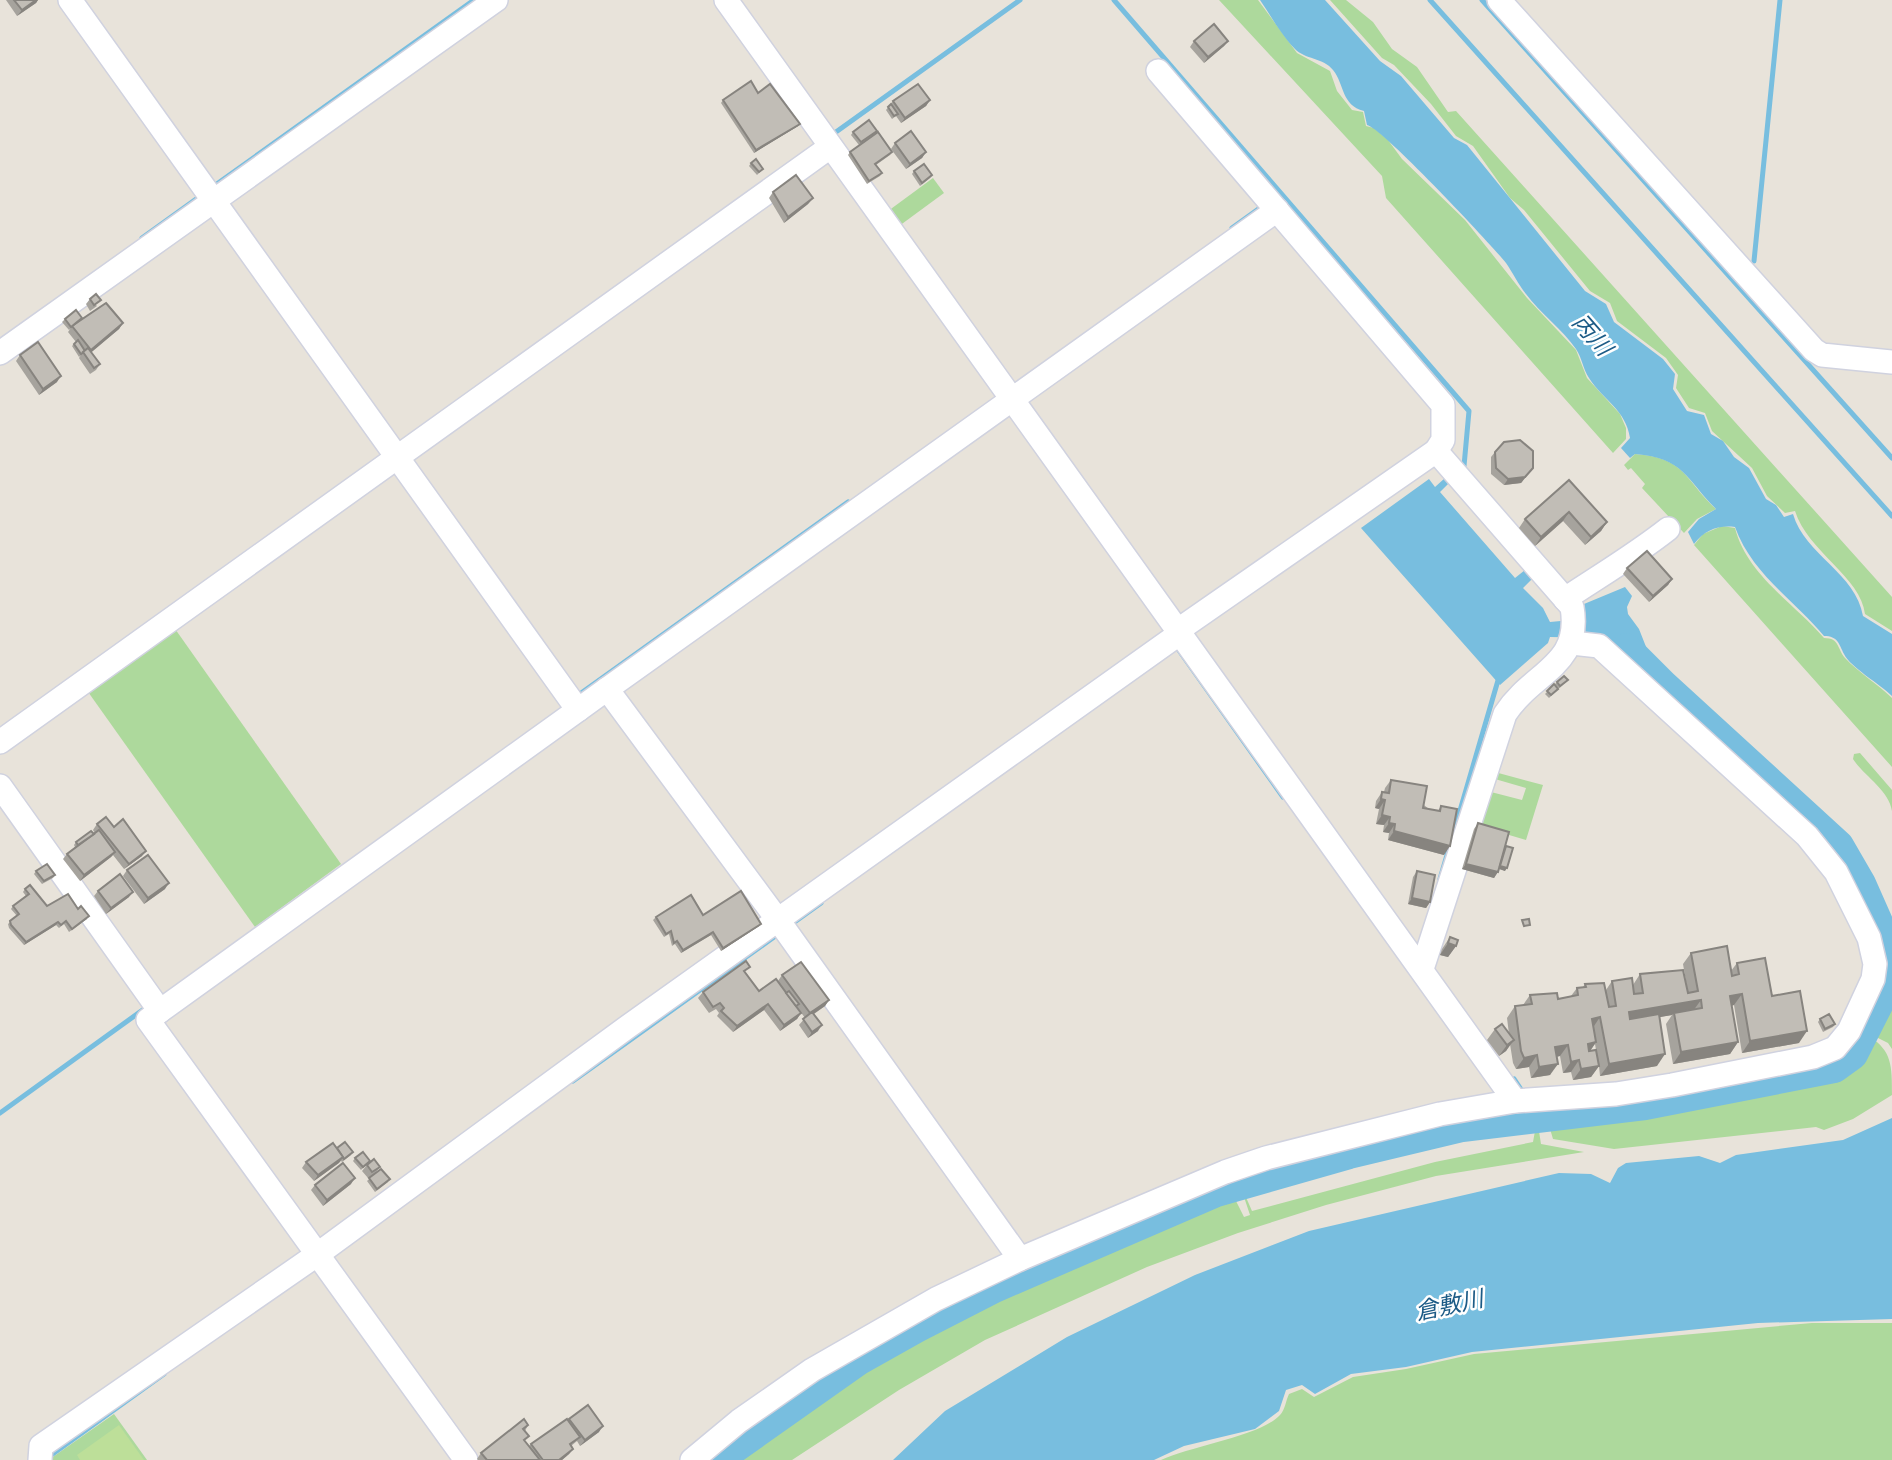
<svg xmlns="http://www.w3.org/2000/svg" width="1892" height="1460" viewBox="0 0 1892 1460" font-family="'Open Sans','Noto Sans JP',sans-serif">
<rect width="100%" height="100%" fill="#e8e3da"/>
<g fill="#add99c" fill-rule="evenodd">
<polygon points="1219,0 1258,0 1297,53 1330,71 1337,91 1352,110 1363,112 1366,126 1374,128 1388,140 1402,159 1465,220 1527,298 1576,350 1587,378 1620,414 1626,428 1626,439 1613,453 1386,198 1382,176"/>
<path d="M1330,0H1346L1373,22L1392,49L1417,67L1448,112L1456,111L1892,597V631L1865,614C1861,577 1808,552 1795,511L1785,513L1767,496L1752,468L1712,431L1705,413L1689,408L1676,388L1678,375L1666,358L1617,321L1610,303L1590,291L1524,210L1510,198L1473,146L1456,136L1431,104L1394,65L1382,58Z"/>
<polygon points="933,178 944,193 895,229 884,214"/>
<path d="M1635,454C1686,458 1684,479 1716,509L1697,519L1684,533L1642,488L1645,484L1631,468L1628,470L1624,465Z"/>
<path d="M1722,526L1735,528C1747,575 1794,603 1824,638C1840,638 1837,649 1845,658C1859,673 1878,684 1892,698V767L1694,545L1703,534Z"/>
<polygon points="173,626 341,864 255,927 86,689"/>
<path d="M1860,753L1892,790V811C1889,790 1864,776 1853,759L1854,754Z"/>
<path d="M1491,771L1543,785L1526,840L1472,824ZM1495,779L1526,788L1522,800L1491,792Z"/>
<polygon points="1892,1006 1892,1049 1888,1043 1872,1035"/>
<path d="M1870,1037C1892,1051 1892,1066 1892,1095L1853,1119L1824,1130L1816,1127L1614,1149L1553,1139L1548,1122L1626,1116L1815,1081C1842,1072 1856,1063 1870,1037Z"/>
<path d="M1538,1125L1541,1144L1584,1152L1436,1176L1326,1205L1238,1233L1147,1267L985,1340L899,1390L792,1460H730C776,1427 822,1392 870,1363C984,1294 1109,1241 1233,1195L1244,1217L1250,1215L1243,1194L1388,1152ZM1527,1128L1535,1131L1533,1142L1435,1162L1252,1211L1245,1195L1389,1154Z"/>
<path d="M1812,1323H1892V1460H1161C1191,1446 1261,1436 1280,1415C1285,1410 1286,1400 1289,1394L1302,1389L1314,1397L1353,1377L1406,1369L1474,1354Z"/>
<polygon points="114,1414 147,1460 50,1460 50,1459"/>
</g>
<polygon fill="#bddf99" points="119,1425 144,1460 80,1460 77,1455"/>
<g fill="#78bedf">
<path d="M1260,0H1325L1380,61L1401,76L1454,138L1467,145L1585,291L1606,304L1614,322L1663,359L1675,374L1673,389L1687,411L1704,415L1711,434L1723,441L1734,457L1749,468L1766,499L1776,505L1784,517L1793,514C1805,555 1856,573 1863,616L1892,634V696C1880,684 1850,667 1844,654C1839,644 1838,636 1824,636C1794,600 1752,574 1735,527C1718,525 1705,530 1694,544L1688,532L1699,519L1716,509C1686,479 1684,458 1635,454L1630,458L1621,448L1630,438C1626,410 1603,400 1589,378C1583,369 1582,358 1576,349C1563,330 1540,313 1526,294C1518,284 1513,273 1506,263C1491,244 1381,127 1367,125L1364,111C1341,105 1345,85 1333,70C1324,58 1304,59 1295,49C1281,35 1271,16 1260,0Z"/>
<polygon points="1445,478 1449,483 1440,492 1515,578 1525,570 1533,578 1523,588 1543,608 1550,622 1582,619 1584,604 1625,587 1632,596 1627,607 1628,614 1639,629 1652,662 1663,674 1652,685 1600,638 1550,637 1548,643 1500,685 1361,528 1429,479 1435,487"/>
<polygon points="1892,1118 1892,1319 1758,1323 1472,1352 1406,1367 1351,1374 1315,1394 1302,1385 1286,1390 1279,1411 1255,1429 1184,1446 1154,1460 893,1460 945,1411 1067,1337 1195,1275 1309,1231 1559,1173 1591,1174 1610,1183 1618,1168 1626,1163 1699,1156 1720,1163 1736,1155 1843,1140"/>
</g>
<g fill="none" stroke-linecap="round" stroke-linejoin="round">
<g stroke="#78bedf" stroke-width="5">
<polyline points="1114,0 1469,411 1464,466 1461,469"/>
<polyline points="1430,0 1892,516"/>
<polyline points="1482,0 1892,458"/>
<polyline points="829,137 1020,0"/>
<polyline points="214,186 474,0"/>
<polyline points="1232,228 1264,205"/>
<polyline points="142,238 199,197"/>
<polyline points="1754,261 1780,0"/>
<polyline points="1176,646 1283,797"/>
<polyline points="577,696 848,502"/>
<polyline points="1440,879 1499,677"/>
<polyline points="789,926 821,903"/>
<polyline points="1514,1079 1524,1094"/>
<polyline points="573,1081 781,932"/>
<polyline points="1525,1109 1526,1117"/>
<polyline points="1499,1112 1500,1120"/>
<polyline points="0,1113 144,1009"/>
<polyline points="47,1458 164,1374"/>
</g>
<g stroke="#78bedf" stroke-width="32">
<polyline points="1626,649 1662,685 1838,846 1860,884 1887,945 1892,964"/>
<polyline points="716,1460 859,1359 916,1327 994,1287 1216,1191 1349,1153 1462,1126 1645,1104 1834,1067 1852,1054 1890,979 1892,969"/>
</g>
<defs>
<g id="minor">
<polyline points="70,0 578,710 607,689 786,931 1020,1259"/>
<polyline points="726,0 1515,1101"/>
<polyline points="1499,0 1814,350 1822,355 1892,362"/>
<polyline points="1158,71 1443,405 1443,440 1436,451"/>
<polyline points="0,353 496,0"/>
<path d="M1565,599C1601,575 1635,555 1668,529"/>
<polyline points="607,689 1277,210"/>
<polyline points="0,742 830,147"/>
<polyline points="0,786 160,1011 148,1020 466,1460"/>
<polyline points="160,1011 578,710"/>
<path d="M40,1460L41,1446L318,1254L626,1028L1172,639L1187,624L1436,451L1572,607C1582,666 1533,671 1505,714L1422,969"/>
<polyline points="692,1460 739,1421 812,1370 936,1299 1020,1259 1225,1172 1266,1158 1440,1114 1515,1101 1616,1094 1672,1085 1813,1057 1835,1048 1849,1031 1873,979 1875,964 1869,938 1836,872 1807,836 1599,646 1572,643"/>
</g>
</defs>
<use href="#minor" stroke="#d0d2df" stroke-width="26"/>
<use href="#minor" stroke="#fff" stroke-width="23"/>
</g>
<g fill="#a6a39d" fill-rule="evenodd">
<polygon points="6,0 38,0 36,3 17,16"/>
<polygon points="1194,41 1228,41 1224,46 1204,63 1190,47"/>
<polygon points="758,93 798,126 754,153 721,103 723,100"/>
<polygon points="930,100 926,106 901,123 896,116 892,119 886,110 893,101"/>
<polygon points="877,131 859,145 851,135 853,132"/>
<polygon points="895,143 926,152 922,158 906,169 891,149"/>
<polygon points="850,152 892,152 890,155 876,165 882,173 880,176 867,184 848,155"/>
<polygon points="751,163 763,169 757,175 749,166"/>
<polygon points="914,171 932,175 930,178 920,186 912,174"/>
<polygon points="773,192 813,198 808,204 784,223 769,198"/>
<polygon points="90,299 97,306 90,311 86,304"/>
<polygon points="82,318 123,323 119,329 91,352 100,364 96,370 90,374 79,358 81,355 79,357 72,346 76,342 68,332 71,328 69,330 62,322 65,319"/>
<polygon points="20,355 57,382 39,395 16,361"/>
<polygon points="1495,452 1529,473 1521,483 1504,485 1491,474 1491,457"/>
<polygon points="1569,480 1607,522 1601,531 1585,545 1563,521 1535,546 1519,528 1525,519"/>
<polygon points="1627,568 1672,579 1668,585 1649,602 1623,574"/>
<polygon points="1568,680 1549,698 1545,694 1557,682"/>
<polygon points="1391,780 1429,809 1438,811 1441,806 1444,855 1388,840 1389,833 1383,832 1384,825 1376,824 1379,809 1375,808 1376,801 1382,792 1384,792 1385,788"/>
<polygon points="1478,823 1506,846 1505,871 1499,869 1494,878 1462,869 1474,829"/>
<polygon points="97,824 114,827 142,856 124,869 113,855 111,857 80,881 63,859 67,854 75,847 74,845 76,842 95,833 93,830"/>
<polygon points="127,870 165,889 144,904 123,876"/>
<polygon points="36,871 55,875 53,878 42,884 34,874"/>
<polygon points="1417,871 1430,902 1426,908 1408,904 1413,877"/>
<polygon points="25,889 47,906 78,909 87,919 69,932 64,924 59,928 56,925 24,945 9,928 8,924 17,916 11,909 13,906 26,896 23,892"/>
<polygon points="98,891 129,897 106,914 94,896"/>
<polygon points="703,915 759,926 721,951 711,935 681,953 675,944 672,946 669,934 664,937 653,920 656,917"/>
<polygon points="1450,937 1456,946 1448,957 1440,955 1442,949"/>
<path d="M1691,953L1731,971L1737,963L1772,996L1799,1043L1742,1053L1734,1005L1732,1006L1738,1042L1730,1054L1673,1064L1666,1024L1672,1015L1659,1017L1657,1066L1600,1076L1599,1066L1591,1077L1573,1080L1571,1072L1563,1073L1560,1056L1557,1057L1550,1075L1531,1078L1529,1067L1516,1069L1513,1063L1510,1044L1506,1051L1499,1056L1487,1040L1495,1029L1509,1034L1507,1018L1515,1006L1523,1005L1530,995L1558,999L1571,996L1577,988L1583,987L1585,984L1606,990L1612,981L1633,985L1640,974L1688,993L1683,964ZM1595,1044L1596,1050L1590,1051Z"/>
<polygon points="746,973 759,991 778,981 782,975 829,1000 825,1006 814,1014 818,1031 808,1038 799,1025 805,1018 797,1007 801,1013 797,1019 780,1031 764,1010 733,1032 717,1016 719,1013 716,1009 709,1013 698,998 703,992"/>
<polygon points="1820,1019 1835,1024 1833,1027 1823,1032 1818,1022"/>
<polygon points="337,1148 351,1155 342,1162 341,1161 314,1181 302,1168 306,1162"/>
<polygon points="355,1158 370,1161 361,1170 353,1161"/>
<polygon points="367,1165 380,1167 376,1172 388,1182 375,1192 367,1181 376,1173 368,1178 362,1171"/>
<polygon points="351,1184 323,1206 311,1190 315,1185"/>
<polygon points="569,1419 599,1432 580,1446 577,1441 571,1446 573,1449 569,1454 562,1460 478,1460 477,1459 481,1453 528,1425 525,1431 525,1441 529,1446 531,1444"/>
</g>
<g fill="#87847f">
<polygon points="36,0 38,0 36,3 17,16 22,10"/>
<polygon points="1228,41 1224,46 1204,63 1208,57"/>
<polygon points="930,100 926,106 901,123 905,118"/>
<polygon points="800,124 798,126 754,153 756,150"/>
<polygon points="926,152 922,158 906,169 910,164"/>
<polygon points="813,198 808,204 784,223 788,217"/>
<polygon points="123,323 119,329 87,356 91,350"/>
<polygon points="61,376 57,382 39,395 43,389"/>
<polygon points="1533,468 1521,483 1504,485 1508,479"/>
<polygon points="1569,512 1563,521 1535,546 1541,537"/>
<polygon points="1607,522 1601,531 1585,545 1591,537"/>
<polygon points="1672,579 1668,585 1649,602 1653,596"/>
<polygon points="1381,799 1385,800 1379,809 1375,808"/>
<polygon points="1382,815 1390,817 1384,825 1376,824"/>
<polygon points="1389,823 1395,824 1389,833 1383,832"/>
<polygon points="1394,831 1450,846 1444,855 1388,840"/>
<polygon points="146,851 142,856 124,869 129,864"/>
<polygon points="115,852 111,857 80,881 84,875"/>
<polygon points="1466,864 1498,872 1494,878 1462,869"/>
<polygon points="1499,865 1507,868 1505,871 1497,868"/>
<polygon points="169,883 165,889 144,904 148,898"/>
<polygon points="133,892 129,897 106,914 111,908"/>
<polygon points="1412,898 1430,902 1426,908 1408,904"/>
<polygon points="58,922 56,925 24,945 26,942"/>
<polygon points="761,924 759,926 721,951 723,948"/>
<polygon points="713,932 711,935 681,953 683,950"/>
<polygon points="1448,943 1456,946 1448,957 1440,955"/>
<polygon points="1742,994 1734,1005 1722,1007 1730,996"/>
<polygon points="829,1000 825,1006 806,1019 810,1013"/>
<polygon points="1701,1000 1693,1011 1674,1013 1672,1015 1621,1024 1629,1012"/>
<polygon points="768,1004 764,1010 733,1032 737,1026"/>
<polygon points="801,1013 797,1019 780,1031 784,1025"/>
<polygon points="1600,1017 1592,1029 1592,1019"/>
<polygon points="822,1025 818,1031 808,1038 812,1032"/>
<polygon points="1807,1031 1799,1043 1742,1053 1750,1041"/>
<polygon points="1514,1040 1506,1051 1499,1056 1507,1045"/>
<polygon points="1596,1042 1588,1054 1588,1044"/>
<polygon points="1738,1042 1730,1054 1673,1064 1681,1052"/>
<polygon points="1568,1045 1560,1056 1547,1058 1555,1047"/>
<polygon points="1665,1054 1657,1066 1600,1076 1609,1064"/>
<polygon points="1537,1055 1529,1067 1516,1069 1524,1058"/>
<polygon points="1579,1060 1571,1072 1563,1073 1571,1062"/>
<polygon points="1558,1064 1550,1075 1531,1078 1539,1067"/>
<polygon points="1599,1066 1591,1077 1573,1080 1581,1069"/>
<polygon points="343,1157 339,1163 314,1181 318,1175"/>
<polygon points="355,1178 351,1184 323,1206 327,1200"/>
<polygon points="603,1426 599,1432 580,1446 585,1440"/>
<polygon points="573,1449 569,1454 562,1460 559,1460"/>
</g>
<g fill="#c1bdb6" stroke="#87847f" stroke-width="2">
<polygon points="14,0 36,0 22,10"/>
<polygon points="1214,24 1228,41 1208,57 1194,41"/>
<polygon points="751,81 758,93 770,84 800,124 756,150 723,100"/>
<polygon points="918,84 930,100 905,118 893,101"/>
<polygon points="891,104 898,114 894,116 888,107"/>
<polygon points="869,120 877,131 861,142 853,132"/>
<polygon points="911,131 926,152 910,164 895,143"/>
<polygon points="878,132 892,152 875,164 882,173 869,181 850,152"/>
<polygon points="756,159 763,169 759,172 751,163"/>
<polygon points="924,164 932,175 922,183 914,171"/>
<polygon points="796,175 813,198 788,217 773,192"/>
<polygon points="96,294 101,300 94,305 90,299"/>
<polygon points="106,303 123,323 91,350 72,326"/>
<polygon points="76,310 82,318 71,327 65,319"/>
<polygon points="78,340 85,351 81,354 74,344"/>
<polygon points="38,342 61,376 43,389 20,355"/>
<polygon points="88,348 100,364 94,368 83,352"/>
<polygon points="1520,440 1533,451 1533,468 1525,477 1508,479 1496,468 1495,452 1504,442"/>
<polygon points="1569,480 1607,522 1591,537 1569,512 1541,537 1525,519"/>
<polygon points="1647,551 1672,579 1653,596 1627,568"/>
<polygon points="1564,676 1568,680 1560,686 1557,682"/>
<polygon points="1554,684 1558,689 1551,695 1547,691"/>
<polygon points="1391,780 1427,786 1423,808 1440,811 1441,806 1457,809 1450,846 1394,831 1395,824 1389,823 1390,817 1382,815 1385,800 1381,799 1382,792 1389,793"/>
<polygon points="106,817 114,827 123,819 146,851 129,864 97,824"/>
<polygon points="1478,823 1509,832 1498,872 1466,864"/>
<polygon points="99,830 115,852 84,875 67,854"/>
<polygon points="91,831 94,834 78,845 76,842"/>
<polygon points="1506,846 1513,848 1507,868 1500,866"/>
<polygon points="148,855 169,883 148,898 127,870"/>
<polygon points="47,864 55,875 44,881 36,871"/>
<polygon points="1417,871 1435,875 1430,902 1412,898"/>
<polygon points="120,874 133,892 111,908 98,891"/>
<polygon points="30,885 47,906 68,894 78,909 81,906 89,916 72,929 66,921 61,925 58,922 26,942 11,925 10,921 19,914 13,906 29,894 25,889"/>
<polygon points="741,891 761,924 723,948 713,932 683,950 677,941 674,943 671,931 666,934 656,917 691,895 703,915"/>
<polygon points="1529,919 1530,925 1524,926 1522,920"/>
<polygon points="1450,937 1458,940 1456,946 1448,943"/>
<polygon points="1727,946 1732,976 1739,974 1737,963 1765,958 1772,996 1800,991 1807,1031 1750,1041 1742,994 1730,996 1738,1042 1681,1052 1674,1013 1702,1008 1701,1000 1629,1012 1630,1019 1659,1014 1665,1054 1609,1064 1600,1017 1592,1019 1596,1042 1588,1044 1589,1051 1596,1050 1599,1066 1581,1069 1579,1060 1571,1062 1568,1045 1555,1047 1558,1064 1539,1067 1537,1055 1524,1058 1521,1051 1515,1006 1532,1004 1530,995 1557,993 1558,999 1578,995 1577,988 1586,987 1585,984 1604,983 1609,1007 1616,1006 1612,981 1632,978 1634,994 1643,993 1640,974 1683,970 1688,993 1698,991 1691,953"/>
<polygon points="746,961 750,967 744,971 759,991 776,979 801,1013 784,1025 768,1004 737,1026 721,1011 724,1008 720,1003 713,1007 703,992"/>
<polygon points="801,962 829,1000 810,1013 782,975"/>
<polygon points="789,991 799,1004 796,1006 786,993"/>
<polygon points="812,1012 822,1025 812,1032 803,1019"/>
<polygon points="1829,1014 1835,1024 1825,1029 1820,1019"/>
<polygon points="1502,1024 1514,1040 1507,1045 1495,1029"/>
<polygon points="345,1142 353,1152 344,1159 337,1148"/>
<polygon points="333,1143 343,1157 318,1175 306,1162"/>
<polygon points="363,1152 370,1161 363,1167 355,1158"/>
<polygon points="374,1159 380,1167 372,1172 367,1165"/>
<polygon points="343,1163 355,1178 327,1200 315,1185"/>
<polygon points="381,1169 390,1179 377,1189 369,1178"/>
<polygon points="588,1405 603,1426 585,1440 569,1419"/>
<polygon points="524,1419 528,1425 523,1429 529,1436 524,1440 540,1460 487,1460 481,1453"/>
<polygon points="567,1419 580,1437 570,1444 573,1449 559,1460 543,1460 531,1444"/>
</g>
<g text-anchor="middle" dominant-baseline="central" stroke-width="5" stroke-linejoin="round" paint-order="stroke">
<g font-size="23" font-style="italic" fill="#1c5b86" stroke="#fff">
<text transform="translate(1593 334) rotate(49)">丙川</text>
<text transform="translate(1449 1304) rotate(-12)">倉敷川</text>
</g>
</g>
</svg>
